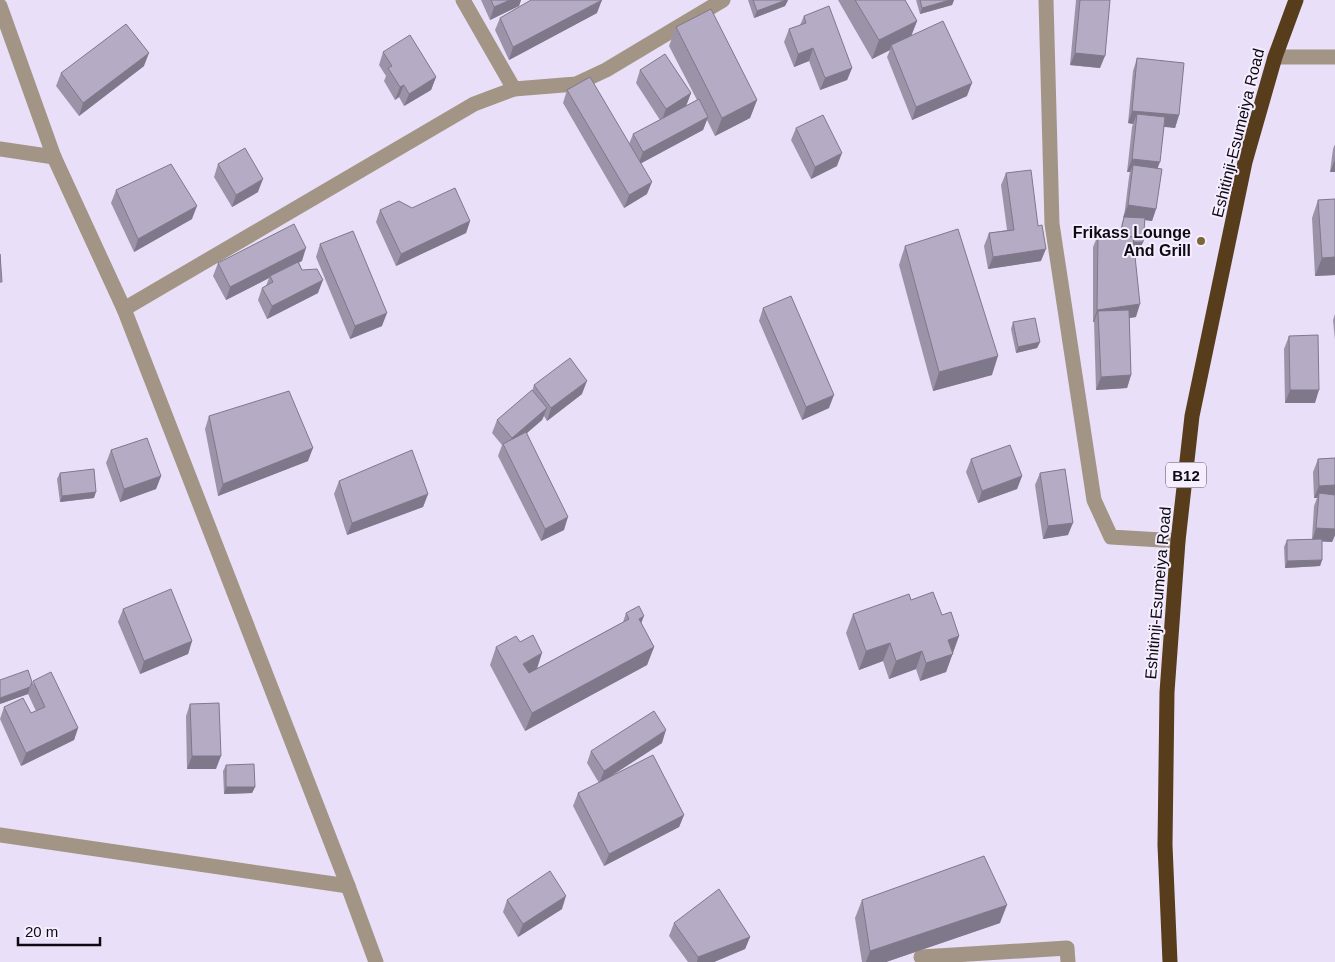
<svg xmlns="http://www.w3.org/2000/svg" width="1335" height="962" viewBox="0 0 1335 962" font-family="Helvetica,sans-serif">
<rect width="100%" height="100%" fill="#eadff9"/>
<g fill="none" stroke-linecap="round" stroke-linejoin="round">
<g stroke="#a39586" stroke-width="15">
<polyline points="463,0 514,89"/>
<polyline points="1046,0 1052,224 1094,500 1111,537 1178,541"/>
<polyline points="0,6 54,157 124,309 348,886 376,962"/>
<polyline points="1275,57 1335,57"/>
<polyline points="0,149 54,157"/>
<polyline points="124,309 474,104 514,89 576,84 606,70 723,0"/>
<polyline points="0,835 348,886"/>
<polyline points="921,957 1067,948 1068,962"/>
</g>
<polyline stroke="#573d1c" stroke-width="15" points="1170,962 1165,845 1167,692 1178,541 1192,416 1245,162 1275,57 1296,0"/>
</g>
<g fill="#9d93a9">
<polygon points="481,0 521,0 519,6 490,20"/>
<polygon points="748,0 788,0 785,6 754,18"/>
<polygon points="838,0 905,0 917,21 911,36 967,96 912,120 887,57 890,50 872,59"/>
<polygon points="916,0 954,0 952,5 920,14"/>
<polygon points="1076,0 1110,0 1100,68 1070,65"/>
<polygon points="597,13 509,60 495,30 500,18"/>
<polygon points="804,16 852,68 847,80 820,90 809,61 794,67 784,42 789,29 800,25"/>
<polygon points="676,27 757,100 750,118 715,136 707,120 703,130 641,163 647,194 624,208 563,103 567,90 629,144 633,134 660,120 636,83 640,70 691,93 686,106 697,100 669,46"/>
<polygon points="383,52 436,77 431,90 404,106 399,97 395,100 384,81 386,76 379,65"/>
<polygon points="1137,58 1179,115 1175,128 1164,126 1157,168 1156,209 1152,221 1145,220 1143,242 1140,249 1134,249 1136,317 1129,318 1131,375 1127,388 1096,390 1094,322 1093,322 1093,247 1098,235 1119,236 1122,223 1124,217 1129,177 1130,172 1127,172 1132,127 1133,124 1128,123 1133,71"/>
<polygon points="144,66 79,116 56,86 61,73"/>
<polygon points="796,128 837,166 811,179 791,140"/>
<polygon points="1335,144 1335,172 1330,172 1333,149"/>
<polygon points="218,164 258,192 232,207 214,177"/>
<polygon points="1006,173 1038,226 1041,261 988,269 984,246 989,233 1007,230 1001,185"/>
<polygon points="116,190 192,219 134,252 111,203"/>
<polygon points="1335,199 1335,275 1315,276 1312,218 1318,200"/>
<polygon points="412,208 470,221 466,233 396,266 376,222 380,210"/>
<polygon points="320,244 382,326 350,339 316,257"/>
<polygon points="905,246 992,375 933,391 899,265"/>
<polygon points="302,261 299,262 302,270 318,293 267,319 258,300 262,288 266,286 269,278 226,300 213,276 218,263"/>
<polygon points="763,308 829,408 802,420 759,321"/>
<polygon points="1335,314 1335,340 1333,320"/>
<polygon points="1013,322 1040,342 1037,348 1016,353 1011,329"/>
<polygon points="1289,336 1315,403 1285,403 1284,349"/>
<polygon points="534,385 582,394 547,421 544,416 542,420 527,433 564,530 541,541 498,456 502,445 492,433 497,420 532,391"/>
<polygon points="209,416 308,461 218,496 205,429"/>
<polygon points="111,450 161,476 156,489 120,502 106,463"/>
<polygon points="1335,458 1335,535 1332,542 1322,541 1322,560 1320,566 1285,568 1284,547 1287,540 1312,539 1314,506 1317,498 1314,498 1313,472 1318,459"/>
<polygon points="971,459 1022,476 1017,489 978,503 966,472"/>
<polygon points="60,473 94,498 60,502 57,479"/>
<polygon points="1040,473 1068,535 1043,539 1035,485"/>
<polygon points="339,481 428,494 423,507 347,535 334,494"/>
<polygon points="911,600 942,615 959,636 946,672 920,681 916,669 889,679 883,661 859,670 846,633 853,614"/>
<polygon points="123,609 192,641 188,654 140,674 118,622"/>
<polygon points="626,613 641,623 654,647 647,665 525,731 490,665 496,647 536,669 623,622"/>
<polygon points="32,682 78,728 74,740 21,766 0,719 4,707 31,713 36,711 28,694 0,704"/>
<polygon points="190,704 216,769 187,769 186,716"/>
<polygon points="662,743 607,778 684,815 679,827 604,866 573,806 578,793 599,783 587,763 591,751"/>
<polygon points="226,765 255,787 252,793 224,794 223,771"/>
<polygon points="507,900 562,909 518,937 503,912"/>
<polygon points="862,900 1000,923 886,962 862,962 855,918"/>
<polygon points="674,923 750,937 745,949 714,962 688,962 669,936"/>
</g>
<g fill="#7f788a">
<polygon points="510,0 521,0 519,6 490,20 494,7"/>
<polygon points="602,0 597,13 509,60 513,47"/>
<polygon points="786,0 788,0 785,6 754,18 757,11"/>
<polygon points="950,0 954,0 952,5 920,14 922,8"/>
<polygon points="917,21 910,39 891,45 890,50 872,59 879,40"/>
<polygon points="813,48 809,61 794,67 798,54"/>
<polygon points="149,53 144,66 79,116 83,103"/>
<polygon points="1075,53 1105,56 1100,68 1070,65"/>
<polygon points="852,68 847,80 820,90 825,78"/>
<polygon points="436,77 431,90 404,106 409,94"/>
<polygon points="972,83 967,96 912,120 916,107"/>
<polygon points="404,85 399,97 395,100 400,87"/>
<polygon points="691,93 686,106 661,122 666,109"/>
<polygon points="757,100 750,118 715,136 722,118"/>
<polygon points="1132,111 1179,115 1175,128 1136,124 1137,114 1133,124 1128,123"/>
<polygon points="708,117 703,130 638,165 643,152"/>
<polygon points="842,153 837,166 811,179 815,167"/>
<polygon points="1132,159 1160,162 1155,175 1133,165 1130,172 1127,172"/>
<polygon points="1335,160 1335,172 1330,172"/>
<polygon points="263,179 258,192 232,207 236,195"/>
<polygon points="652,182 647,194 624,208 629,195"/>
<polygon points="1128,205 1156,209 1152,221 1123,217"/>
<polygon points="197,206 192,219 134,252 138,239"/>
<polygon points="470,221 466,233 396,266 401,254"/>
<polygon points="1119,242 1143,242 1140,249 1117,249"/>
<polygon points="306,248 302,261 270,277 270,276 269,278 226,300 230,287"/>
<polygon points="1046,249 1041,261 988,269 993,257"/>
<polygon points="1335,257 1335,275 1315,276 1322,258"/>
<polygon points="323,280 318,293 267,319 272,306"/>
<polygon points="1140,304 1136,317 1099,322 1098,311 1094,322 1093,322 1097,310"/>
<polygon points="387,313 382,326 350,339 355,326"/>
<polygon points="1040,342 1037,348 1016,353 1018,347"/>
<polygon points="998,356 992,375 933,391 939,372"/>
<polygon points="1131,375 1127,388 1096,390 1101,377"/>
<polygon points="587,381 582,394 547,421 551,408"/>
<polygon points="1290,390 1319,390 1315,403 1285,403"/>
<polygon points="834,395 829,408 802,420 806,407"/>
<polygon points="547,408 542,420 507,450 512,438"/>
<polygon points="313,448 308,461 218,496 223,484"/>
<polygon points="161,476 156,489 120,502 124,489"/>
<polygon points="1022,476 1017,489 978,503 982,491"/>
<polygon points="1335,485 1335,497 1319,493 1317,498 1314,498 1319,486"/>
<polygon points="96,492 94,498 60,502 62,496"/>
<polygon points="428,494 423,507 347,535 352,523"/>
<polygon points="568,517 564,530 541,541 545,529"/>
<polygon points="1073,523 1068,535 1043,539 1048,526"/>
<polygon points="1316,528 1335,529 1335,535 1332,542 1312,541"/>
<polygon points="1322,560 1320,566 1285,568 1287,561"/>
<polygon points="644,616 637,634 639,619"/>
<polygon points="959,636 946,672 920,681 926,663 948,640"/>
<polygon points="192,641 188,654 140,674 144,661"/>
<polygon points="890,643 883,661 859,670 866,651"/>
<polygon points="654,647 647,665 525,731 532,713"/>
<polygon points="922,651 916,669 889,679 896,661"/>
<polygon points="542,653 536,672 516,682 523,664"/>
<polygon points="30,687 28,694 0,704 0,698"/>
<polygon points="78,728 74,740 21,766 26,753"/>
<polygon points="666,730 662,743 599,784 604,771"/>
<polygon points="192,756 221,756 216,769 187,769"/>
<polygon points="226,787 255,787 252,793 224,794"/>
<polygon points="684,815 679,827 604,866 609,854"/>
<polygon points="566,896 562,909 518,937 523,924"/>
<polygon points="1007,905 1000,923 886,962 866,962 870,951"/>
<polygon points="750,937 745,949 714,962 697,962 698,957"/>
</g>
<g fill="#b6abc5" stroke="#7f788a">
<polygon points="491,0 510,0 494,7"/>
<polygon points="531,0 602,0 513,47 500,18"/>
<polygon points="753,0 786,0 757,11"/>
<polygon points="855,0 905,0 917,21 879,40"/>
<polygon points="920,0 950,0 922,8"/>
<polygon points="1080,0 1110,0 1105,56 1075,53"/>
<polygon points="829,6 852,68 825,78 813,48 798,54 789,29 806,23 804,16"/>
<polygon points="711,9 757,100 722,118 676,27"/>
<polygon points="943,21 972,83 916,107 891,45"/>
<polygon points="126,24 149,53 83,103 61,73"/>
<polygon points="410,35 436,77 409,94 404,85 400,87 388,68 392,66 383,52"/>
<polygon points="665,54 691,93 666,109 640,70"/>
<polygon points="1137,58 1184,63 1179,115 1132,111"/>
<polygon points="590,77 652,182 629,195 567,90"/>
<polygon points="699,99 708,117 643,152 633,134"/>
<polygon points="1137,114 1165,117 1160,162 1132,159"/>
<polygon points="823,115 842,153 815,167 796,128"/>
<polygon points="245,148 263,179 236,195 218,164"/>
<polygon points="171,164 197,206 138,239 116,190"/>
<polygon points="1133,165 1162,169 1156,209 1128,205"/>
<polygon points="1031,170 1038,226 1042,225 1046,249 993,257 989,233 1014,230 1006,173"/>
<polygon points="455,188 470,221 401,254 380,210 399,201 412,208"/>
<polygon points="1335,199 1335,257 1322,258 1318,200"/>
<polygon points="1124,217 1145,218 1143,242 1134,242 1133,237 1120,236"/>
<polygon points="294,224 306,248 230,287 218,263"/>
<polygon points="958,229 998,356 939,372 905,246"/>
<polygon points="353,231 387,313 355,326 320,244"/>
<polygon points="1098,235 1133,237 1140,304 1097,310"/>
<polygon points="0,254 2,282 0,282"/>
<polygon points="298,262 302,270 317,269 323,280 272,306 262,288 273,282 270,276"/>
<polygon points="791,296 834,395 806,407 763,308"/>
<polygon points="1129,310 1131,375 1101,377 1098,311"/>
<polygon points="1035,318 1040,342 1018,347 1013,322"/>
<polygon points="1318,335 1319,390 1290,390 1289,336"/>
<polygon points="570,358 587,381 551,408 534,385"/>
<polygon points="532,390 547,408 512,438 497,420"/>
<polygon points="289,391 313,448 223,484 209,416"/>
<polygon points="526,432 568,517 545,529 503,444"/>
<polygon points="147,438 161,476 124,489 111,450"/>
<polygon points="1010,445 1022,476 982,491 971,459"/>
<polygon points="412,450 428,494 352,523 339,481"/>
<polygon points="1335,458 1335,485 1319,486 1318,459"/>
<polygon points="94,469 96,492 62,496 60,473"/>
<polygon points="1065,469 1073,523 1048,526 1040,473"/>
<polygon points="1319,493 1335,495 1335,529 1316,528"/>
<polygon points="1322,539 1322,560 1287,561 1287,540"/>
<polygon points="171,589 192,641 144,661 123,609"/>
<polygon points="933,592 942,615 951,612 959,636 948,640 953,654 926,663 922,651 896,661 890,643 866,651 853,614 909,594 911,600"/>
<polygon points="639,606 644,616 639,619 654,647 532,713 496,647 516,636 520,642 533,635 542,653 523,664 529,673 629,619 626,613"/>
<polygon points="28,670 32,682 30,687 0,698 0,680"/>
<polygon points="51,672 78,728 26,753 4,707 23,698 31,713 45,707 33,681"/>
<polygon points="219,703 221,756 192,756 190,704"/>
<polygon points="654,711 666,730 604,771 591,751"/>
<polygon points="653,755 684,815 609,854 578,793"/>
<polygon points="254,764 255,787 226,787 226,765"/>
<polygon points="984,856 1007,905 870,951 862,900"/>
<polygon points="550,871 566,896 523,924 507,900"/>
<polygon points="719,889 750,937 698,957 674,923"/>
</g>
<circle fill="#786836" stroke="#f5eefe" stroke-width="2" cx="1201" cy="241" r="5"/>
<g text-anchor="middle" dominant-baseline="central" stroke-width="4" stroke-linejoin="round" paint-order="stroke">
<rect fill="#f5eefe" stroke="#534e5a" stroke-width="1" x="1166" y="462.5" width="40" height="25" rx="4"/>
<g font-size="15" font-weight="bold" fill="#0e0a13">
<text x="1186" y="475">B12</text>
</g>
<g font-size="16" fill="#0e0a13" stroke="#f5eefe">
<text transform="translate(1238 133) rotate(-76)">Eshitinji-Esumeiya Road</text>
<text transform="translate(1158 593) rotate(-85)">Eshitinji-Esumeiya Road</text>
</g>
<g font-size="16" font-weight="bold" fill="#0e0a13" stroke="#f5eefe" text-anchor="end">
<text x="1191" y="232">Frikass Lounge<tspan x="1191" dy="18">And Grill</tspan></text>
</g>
</g>
<path d="M18 937v8h82v-8" fill="none" stroke="#0e0a13" stroke-width="2.5"/>
<text x="25" y="937" font-size="15" fill="#0e0a13" stroke="#f5eefe" stroke-width="4" paint-order="stroke">20 m</text>
</svg>
